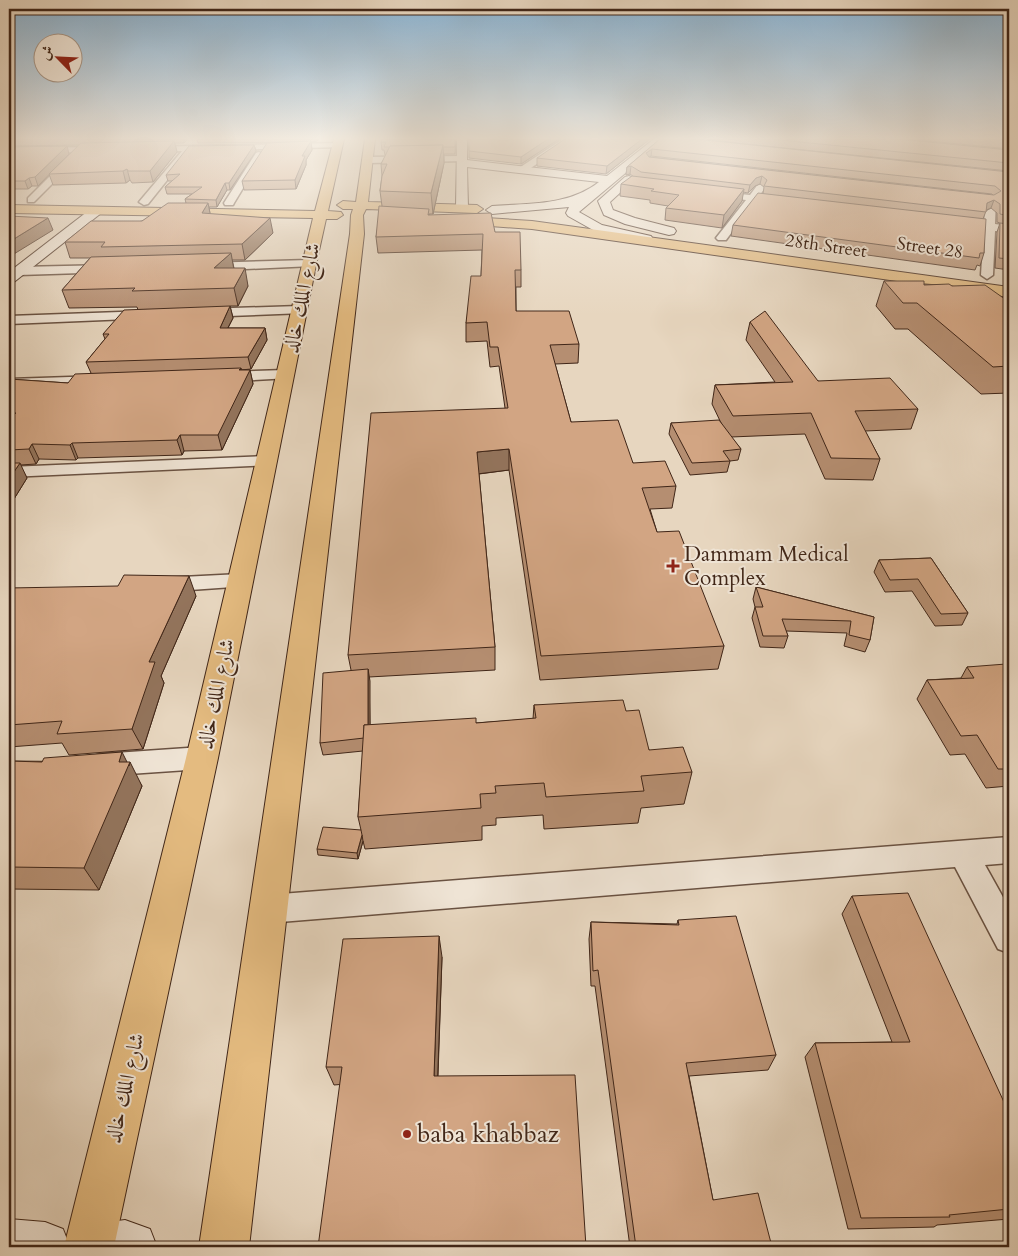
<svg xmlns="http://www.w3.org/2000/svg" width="1018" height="1256" viewBox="0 0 1018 1256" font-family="Cardo,Amiri,serif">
<rect width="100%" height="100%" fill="#e7d6bf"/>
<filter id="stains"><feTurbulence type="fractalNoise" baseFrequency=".004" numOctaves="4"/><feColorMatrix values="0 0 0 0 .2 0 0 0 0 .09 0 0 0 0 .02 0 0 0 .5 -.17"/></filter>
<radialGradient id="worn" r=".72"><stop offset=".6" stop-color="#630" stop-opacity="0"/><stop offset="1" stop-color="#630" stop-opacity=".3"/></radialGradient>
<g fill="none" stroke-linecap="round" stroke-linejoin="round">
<defs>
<g id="street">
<polygon points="563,139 573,139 525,172 519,172 519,168"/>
<polygon points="792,139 801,139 759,196 789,200 789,204 755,201 726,240 718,240 716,238 746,200 712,196 707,193 709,191 750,195"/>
<polygon points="990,139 998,139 995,224 1009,226 1009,232 995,231 993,275 987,279 981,275 984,229 956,226 951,223 956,220 984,223"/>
<polygon points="338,143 341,143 341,147 188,151 188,154 148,204 144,205 139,202 182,151 147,152 143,149 144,147"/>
<polygon points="105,147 109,150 108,152 9,153 9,148"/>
<polygon points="259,152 263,155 234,203 233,205 225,205 224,203 256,153"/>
<polygon points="73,155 76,156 76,160 34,202 28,202 28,198 70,156"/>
<polygon points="462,156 465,157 465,161 367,163 363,160 367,157"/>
<polygon points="309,260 315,264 313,266 204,271 198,267 204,263"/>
<polygon points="110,265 116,269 114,272 19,275 13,271 19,267"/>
<polygon points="299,306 304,307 306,310 304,313 202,317 195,313 202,309"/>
<polygon points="148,311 155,315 153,318 9,324 9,316"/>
<polygon points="285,370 290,372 293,375 290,378 220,382 215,380 212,377 215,374 220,372"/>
<polygon points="100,376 105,378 108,381 105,384 9,389 9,379"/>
<polygon points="266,456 272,457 275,461 272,465 9,477 9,467"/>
<polygon points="240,574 247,576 251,581 247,586 162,592 154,590 151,585 154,580 162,578"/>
<polygon points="202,747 211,751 215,758 211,765 202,769 100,776 91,773 87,765 91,757 100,754"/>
<polygon points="1009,837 1009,863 985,865 1009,908 1009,953 998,949 955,867 268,923 257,919 253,909 257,899 268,895"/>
</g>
<g id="secondary">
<path d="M457,139H467V160L607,176L654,139H666L579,212L602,225L651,236L653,239L646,243L593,230L568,216L566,213L569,207L492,214L486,210L492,206C530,203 568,206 599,182L467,167L468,208L462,212L458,211L456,208Z"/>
<polygon points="629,176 635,179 610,202 613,210 635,218 674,228 676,231 674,234 669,235 625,224 604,215 598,201 625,177"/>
<polygon points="96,207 100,208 102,211 100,214 14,282 9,283 9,272 92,208"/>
<polygon points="9,1219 45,1222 63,1229 70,1247 9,1247"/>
<polygon points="125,1220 150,1229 157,1247 85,1247 92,1229 110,1222"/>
</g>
<g id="primary">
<polygon points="334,139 344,139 328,211 341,212 343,215 337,219 326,219 318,255 218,758 114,1247 64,1247 186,758 313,218 9,213 9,205 315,211"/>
<polygon points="365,139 375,139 368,202 477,205 483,209 477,213 366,209 363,215 364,234 249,1247 199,1247 350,234 351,215 353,209 343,209 337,205 343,201 356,202"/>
<polygon points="455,216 532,221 1009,287 1009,297 532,229 450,223 449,220 450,217"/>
</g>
</defs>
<use href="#street" stroke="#6a5242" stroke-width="3"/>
<use href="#secondary" stroke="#402618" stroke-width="2"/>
<use href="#primary" stroke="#402618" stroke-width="2"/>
<use href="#street" fill="#efe4d5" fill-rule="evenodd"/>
<use href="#secondary" fill="#efe4d5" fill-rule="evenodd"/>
<use href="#primary" fill="#e4bb80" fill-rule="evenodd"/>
</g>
<g fill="#b58e71" stroke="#402618" fill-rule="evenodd">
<polygon points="9,139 188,139 184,143 175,143 177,152 153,182 132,183 130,180 126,183 53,185 49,174 38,186 32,186 28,189 9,189 9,147 69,154 54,170 80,145 9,146 9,147"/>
<polygon points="197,139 319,139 317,141 311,142 312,150 306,160 306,165 296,189 244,190 242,181 307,142 198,143"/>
<polygon points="456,139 455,154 444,154 444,163 433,214 429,214 429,215 495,232 521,270 521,287 516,287 516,311 579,344 578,363 555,364 571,422 633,463 676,486 672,508 650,509 657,532 724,646 718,669 540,680 509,470 479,474 495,647 495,670 369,677 370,725 476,723 533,719 534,705 626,711 649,750 692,772 684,804 641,808 638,823 544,829 543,815 496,818 496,825 482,826 482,840 365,849 363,841 358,859 318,855 317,849 361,830 358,817 363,751 323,755 320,743 351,670 348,655 505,408 499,366 490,367 487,341 466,342 466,323 481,276 482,250 378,253 376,237 382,206 380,191 382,176 381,164 386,155 385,155 384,150 382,150 381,142"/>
<polygon points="469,139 502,140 559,139 521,164 469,158"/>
<polygon points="650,139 606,174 537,166 537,158"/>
<path d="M660,139H899L1009,150V171L696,139L1009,172V270L995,268L997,232L1000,223L997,222V213L991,208L986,211L983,219L984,253L980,266L977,265L975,270L731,236L733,225L763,194L764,187L760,184L755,186L748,193L743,192L742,201L722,228L665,220L666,208L668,206L650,203V200L620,196L621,184L634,177L630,174L626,175L627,167ZM651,156L992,194L993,195L650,157Z"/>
<polygon points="909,139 1009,139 1009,149"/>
<polygon points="254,145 256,151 230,190 227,190 217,207 209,207 210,214 273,233 245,260 232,260 234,268 248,286 238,306 230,306 233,318 228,328 265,328 267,340 251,369 241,370 250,370 253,384 222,450 184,451 182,455 78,458 76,460 39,459 36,464 20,465 27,478 9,507 9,379 68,383 91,373 86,362 105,339 103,334 138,310 137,307 69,308 62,290 90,258 70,258 65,242 142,221 186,203 185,199 192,194 167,194 165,187 172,181 168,181 166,175"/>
<polygon points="884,281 952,286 1009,302 1009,393 981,394 908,329 895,329 876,306"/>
<polygon points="750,322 818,381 918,409 911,429 865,431 880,459 873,480 825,479 805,434 731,437 741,449 738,460 730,461 727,472 690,475 669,434 671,423 722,425 712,404 715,385 775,382 746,340"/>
<polygon points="931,558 968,613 962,625 935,626 912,591 885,592 874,572 879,560"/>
<polygon points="756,587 874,617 870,640 865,652 844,646 847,633 786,631 788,636 784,648 760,647 752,618 755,607 753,599"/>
<polygon points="9,588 196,596 161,676 164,683 143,749 69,755 62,743 9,747"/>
<polygon points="967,667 1009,669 1009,786 986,788 965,754 950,755 917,699 927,680 961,678"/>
<polygon points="9,761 127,762 142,786 99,890 9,889"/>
<polygon points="852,896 1009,1113 1009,1219 937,1225 934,1227 848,1229 805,1057 815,1043 892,1042 842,914"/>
<polygon points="678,920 776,1055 768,1070 689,1076 713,1200 771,1243 766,1247 630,1247 595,986 591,986 589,939 591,922 677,924"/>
<polygon points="442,957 438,1076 334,1085 326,1067"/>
</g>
<g fill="#93745c" stroke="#402618">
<polygon points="183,139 188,139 184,143"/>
<polygon points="548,139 559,139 521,164 521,157"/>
<polygon points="642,139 650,139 606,174 607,166"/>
<polygon points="174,141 177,152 153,182 150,171"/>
<polygon points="311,141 312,150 306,160 306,165 296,189 295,180 302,156"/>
<polygon points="254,145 256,151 230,190 229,183"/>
<polygon points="443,145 444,163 433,214 431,193"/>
<polygon points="67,146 69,154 38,186 35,177"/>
<polygon points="652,149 651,156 645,161 646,153"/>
<polygon points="631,166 630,174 626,175 627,167"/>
<polygon points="127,169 130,180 126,183 123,171"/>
<polygon points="762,176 760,184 755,186 748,193 750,185 756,178"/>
<polygon points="29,178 32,186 28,189 25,181"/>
<polygon points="225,183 227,190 217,207 216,200"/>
<polygon points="744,189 742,201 722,228 724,215"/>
<polygon points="994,200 991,208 984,211 987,203"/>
<polygon points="208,203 211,218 202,213"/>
<polygon points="48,218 53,230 9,257 9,242"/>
<polygon points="270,218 273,233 245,260 242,244"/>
<polygon points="231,253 234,270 214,268"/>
<polygon points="245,268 248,286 238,306 234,288"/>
<polygon points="230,306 233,318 222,339 220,328"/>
<polygon points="265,328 267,340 251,369 248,357"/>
<polygon points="241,368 244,381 250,370 253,384 222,450 218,435"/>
<polygon points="180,435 184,451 182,455 177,440"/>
<polygon points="72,443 78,458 76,460 70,445"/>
<polygon points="32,444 39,459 36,464 29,449"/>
<polygon points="509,449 509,470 477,474 477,452"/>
<polygon points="20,463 27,478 9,507 9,479"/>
<polygon points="189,576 196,596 161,676 164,683 143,749 132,729 149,662"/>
<polygon points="368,669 370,681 370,751 368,738"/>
<polygon points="122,752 129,766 130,762 142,786 99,890 84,868"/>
<polygon points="362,835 363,841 358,859 357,853"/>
<polygon points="439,936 442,957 437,1094 434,1076"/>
</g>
<g fill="#d2a583" stroke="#402618" fill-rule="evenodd">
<polygon points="382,139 455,139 455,147 443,147 443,145 390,146 390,147 384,147 386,142 381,142"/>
<polygon points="469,139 509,140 510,139 548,139 521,157 469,151"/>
<polygon points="565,139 642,139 607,166 537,158"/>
<path d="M660,139H696L1009,172V216L1000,214V204L994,200L987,203L986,212L764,186L767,180L762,176L756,178L750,185L641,172L631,166L627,167ZM652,149L995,186L1001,191L994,195L649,157L646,153Z"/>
<polygon points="770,139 899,139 1009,150 1009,163"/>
<polygon points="988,139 1009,139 1009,141"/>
<polygon points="174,141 150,171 128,171 127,169 123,171 49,174 81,143"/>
<polygon points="311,141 302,156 305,156 295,180 242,181 267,143"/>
<polygon points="254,145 229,183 225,183 216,200 185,199 202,187 165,187 180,174 166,175 189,146"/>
<polygon points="443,145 431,193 380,191 382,176 387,164 381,164 390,146"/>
<polygon points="67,146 35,177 29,178 25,181 9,181 9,147"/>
<polygon points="632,176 744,189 724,215 666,208 679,195 651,191 654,189 621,184"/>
<polygon points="758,193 986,219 984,253 980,253 979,258 733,225"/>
<polygon points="168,203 208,203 202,213 270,218 242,244 101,247 105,242 65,242 91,221 142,221"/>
<polygon points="379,206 429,209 428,215 491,213 495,232 520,232 521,270 515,270 516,311 569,311 579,344 550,345 571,422 618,420 633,463 665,461 676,486 642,488 657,532 679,531 724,646 541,656 509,449 477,452 495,647 348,655 371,413 508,408 498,347 490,347 487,322 466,323 471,276 481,276 483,234 376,237"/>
<polygon points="9,216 48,218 9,242"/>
<polygon points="1000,223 1009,224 1009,259 999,258"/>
<polygon points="231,253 214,268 245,268 234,288 132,291 135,288 62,290 91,257"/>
<polygon points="884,281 924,281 924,285 949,284 952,286 985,285 1009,302 1009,310 1005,310 1009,314 1009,366 993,367 917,303 903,303"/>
<polygon points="230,306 220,328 265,328 248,357 86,362 109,334 103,334 124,310"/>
<polygon points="765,311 818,381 890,378 918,409 855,411 880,459 831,458 811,413 733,416 715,385 793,382 750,322"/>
<polygon points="241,368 239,370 250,370 218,435 180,435 177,440 72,443 70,445 32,444 29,449 9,450 9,420 16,413 9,412 9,379 68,383 75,374"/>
<polygon points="719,420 741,449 723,451 730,461 692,463 671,423"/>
<polygon points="9,463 20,463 9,479"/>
<polygon points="931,558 968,613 941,614 918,579 890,580 879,560"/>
<polygon points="124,575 189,576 149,662 155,662 132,729 57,734 62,721 9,725 9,588 118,586"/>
<polygon points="756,587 874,617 870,640 849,635 851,621 782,619 788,636 763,636 755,607 763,607"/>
<polygon points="1006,664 1009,669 1009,769 998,769 977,735 961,736 927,680 974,678 967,667"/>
<polygon points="368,669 368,725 364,725 364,738 320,743 323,673"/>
<polygon points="623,700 626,711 639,710 649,750 683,747 692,772 641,776 644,791 546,797 544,783 495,786 496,793 480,794 481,808 358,817 364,725 476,718 476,723 536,718 534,705"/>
<polygon points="122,752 119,762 130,762 84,868 9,867 9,761 42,762 44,758"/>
<polygon points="323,827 361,830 362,835 357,853 317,849"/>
<polygon points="908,893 1009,1113 1009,1209 949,1215 950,1217 861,1218 815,1043 910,1042 852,896"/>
<polygon points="736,916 776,1055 686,1063 713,1200 758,1193 771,1243 739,1247 636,1247 598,970 593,971 591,922 679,925 678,920"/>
<polygon points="439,936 434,1076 575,1075 586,1247 318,1247 342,1067 326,1067 343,939"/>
</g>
<linearGradient id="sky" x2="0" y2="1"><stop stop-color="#89b5d7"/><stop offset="0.44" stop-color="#f4ede2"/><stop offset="1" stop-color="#f4ede2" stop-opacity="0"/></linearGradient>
<rect width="1018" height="315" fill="url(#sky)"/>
<g fill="#8f2418" stroke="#efe4d5" stroke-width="2">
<path d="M670.5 558.5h5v5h5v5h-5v5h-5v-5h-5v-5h5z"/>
<circle cx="407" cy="1134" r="5"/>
</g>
<g text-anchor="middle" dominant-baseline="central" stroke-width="4" stroke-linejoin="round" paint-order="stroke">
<g font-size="18" fill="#402618" stroke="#efe4d5">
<text transform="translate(826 246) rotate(8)">28th Street</text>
<text transform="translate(930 248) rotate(8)">Street 28</text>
</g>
<g font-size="21" fill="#402618" stroke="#efe4d5">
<text transform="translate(302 298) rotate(-78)">شارع الملك خالد</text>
<text transform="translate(216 694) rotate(-78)">شارع الملك خالد</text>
<text transform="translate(125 1088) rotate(-77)">شارع الملك خالد</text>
</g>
<g font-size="21" fill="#402618" stroke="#efe4d5" text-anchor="start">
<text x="684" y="554">Dammam Medical<tspan x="684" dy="24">Complex</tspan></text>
</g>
<g font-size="25" fill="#402618" stroke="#efe4d5" text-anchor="start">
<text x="417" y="1134">baba khabbaz</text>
</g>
</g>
<rect width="1018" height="1256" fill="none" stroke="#e7d6bf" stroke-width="30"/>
<rect x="10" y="10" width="998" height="1236" fill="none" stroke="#402618" stroke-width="2.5"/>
<rect x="15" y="15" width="988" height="1226" fill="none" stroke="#402618"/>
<g transform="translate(58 58) rotate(294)"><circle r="24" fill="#efe4d5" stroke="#a99889"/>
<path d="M0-4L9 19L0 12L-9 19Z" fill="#8f2418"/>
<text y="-8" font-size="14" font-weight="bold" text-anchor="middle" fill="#402618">ش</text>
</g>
<rect width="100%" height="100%" filter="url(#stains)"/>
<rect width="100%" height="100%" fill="url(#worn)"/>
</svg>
